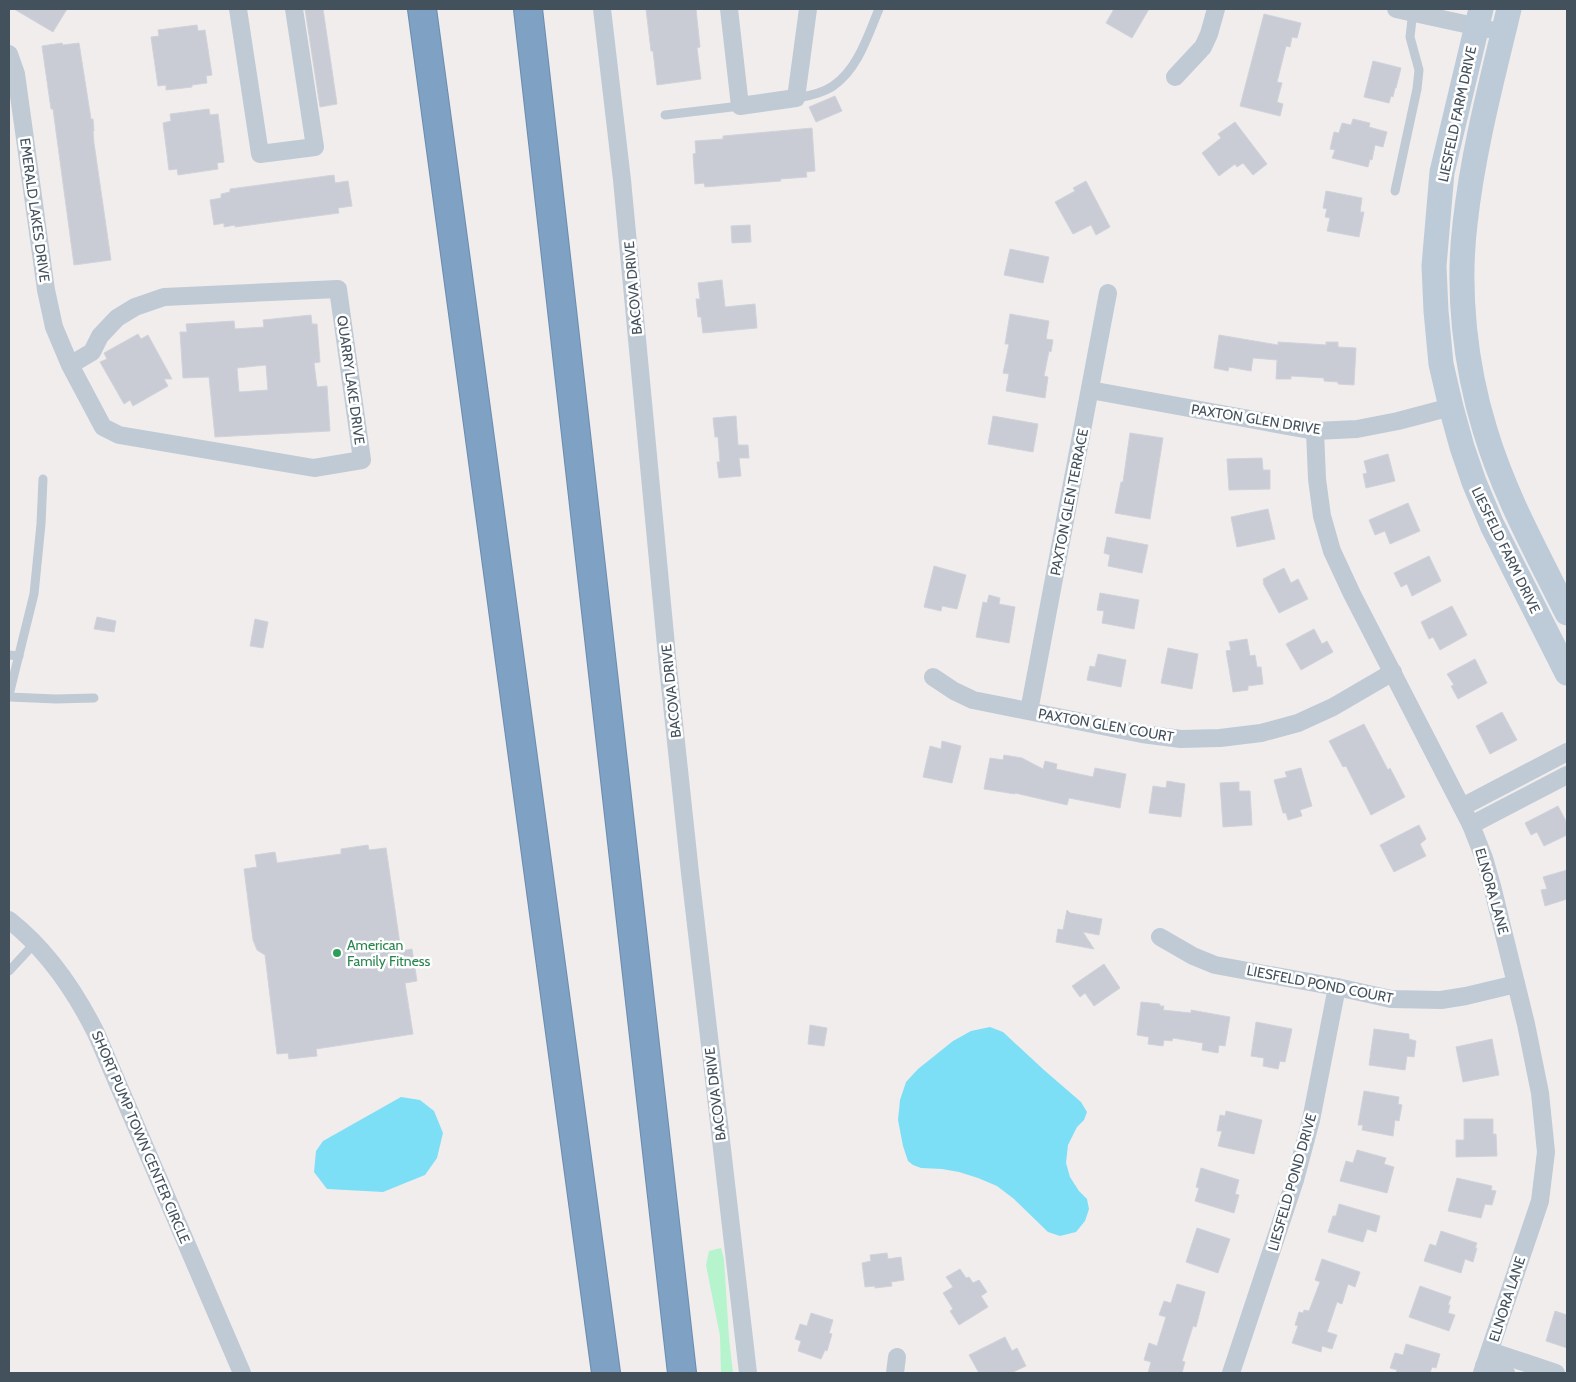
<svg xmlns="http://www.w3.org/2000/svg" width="1576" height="1382" viewBox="0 0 1576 1382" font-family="Cabin,sans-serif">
<rect width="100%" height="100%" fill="#f1eded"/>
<polygon fill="#b5f4cd" points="721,1248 724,1259 729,1338 733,1373 721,1373 720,1336 706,1265 709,1251"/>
<g fill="#7ddff6">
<polygon points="990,1027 1003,1032 1044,1070 1081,1102 1087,1112 1084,1120 1077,1127 1068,1145 1066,1163 1070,1177 1079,1191 1087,1199 1089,1209 1085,1221 1076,1232 1060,1236 1048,1232 1014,1199 997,1186 978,1178 959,1172 942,1169 921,1168 913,1165 908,1161 903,1146 898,1120 900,1100 906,1082 918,1069 953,1041 971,1031"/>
<polygon points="401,1097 420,1100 434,1111 443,1133 437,1158 425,1175 383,1192 327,1189 314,1172 316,1151 323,1141"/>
</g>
<g fill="#c9ccd4" stroke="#d1d3da" fill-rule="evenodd">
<polygon points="14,9 67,9 53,32"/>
<polygon points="305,9 323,9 337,104 320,107"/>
<polygon points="646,9 696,9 700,47 697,48 701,79 657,85 653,51 651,51"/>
<polygon points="1114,9 1149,9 1132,38 1106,23"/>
<polygon points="1264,14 1301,23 1297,38 1292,37 1290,47 1286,46 1277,82 1282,83 1277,102 1283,104 1280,116 1240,106"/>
<polygon points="197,25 198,31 205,30 212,75 206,76 207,83 192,85 192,87 166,90 166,85 158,86 151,37 159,36 158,30"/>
<polygon points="62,43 63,45 79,43 91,119 93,119 94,131 93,131 94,143 111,260 74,265 53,109 51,109 42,46"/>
<polygon points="1373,61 1401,68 1396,88 1395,88 1393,97 1391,96 1389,103 1364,97"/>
<polygon points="835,96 842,111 816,122 809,107"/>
<polygon points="209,109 210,115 218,114 224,162 217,163 218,169 178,175 177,169 169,170 163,123 171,121 170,114"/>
<polygon points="1353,119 1370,123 1369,127 1387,132 1383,147 1375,145 1372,160 1370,159 1368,167 1332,158 1335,150 1330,149 1334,132 1339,133 1342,123 1351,125"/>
<polygon points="1235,122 1267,164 1253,175 1243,163 1237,167 1235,164 1219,176 1202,153 1221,138 1218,134"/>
<polygon points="812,128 815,171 806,172 807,177 780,179 781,181 705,187 704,183 695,184 693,154 696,153 695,141 723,139 723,136"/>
<polygon points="334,175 335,183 348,181 352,206 338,208 339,213 235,227 235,225 224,227 224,223 214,225 210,200 221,198 221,194 230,192 230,189"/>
<polygon points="1086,181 1110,227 1096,235 1091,225 1073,234 1055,202 1075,191 1073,188"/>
<polygon points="1326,191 1362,198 1360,212 1364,212 1359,237 1327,231 1330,218 1325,217 1327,209 1323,208"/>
<polygon points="750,225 751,242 732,243 731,226"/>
<polygon points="1010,249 1049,257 1043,283 1004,275"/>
<polygon points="722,280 725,307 755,304 757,328 703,333 701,317 698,317 696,299 700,299 698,283"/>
<polygon points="1010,314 1049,321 1046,339 1053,340 1051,352 1049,351 1044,376 1048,377 1045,398 1006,391 1009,374 1003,373 1009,344 1005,344"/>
<path d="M311,315L312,324H317L320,362L314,363L317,387L327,386L330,431L215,437L209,377L183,378L180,332H187L186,324L234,321L235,329L264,327L263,320ZM266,365L268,390L239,392L237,368Z"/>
<polygon points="138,334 141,339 148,335 172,379 164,379 168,386 133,406 130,400 124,404 100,362 107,359 104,353"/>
<polygon points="1219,335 1278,345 1278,342 1326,345 1326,342 1338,342 1338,347 1356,348 1354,385 1338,384 1338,382 1324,381 1324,378 1291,376 1291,379 1276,379 1277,360 1253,358 1251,371 1229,367 1228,371 1214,368"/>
<polygon points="736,416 738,445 748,445 749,458 739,458 741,476 719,478 717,462 720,462 718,437 715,437 713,418"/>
<polygon points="993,416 1038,424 1033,452 988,444"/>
<polygon points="1130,433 1163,438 1150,519 1115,513 1121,482 1123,482"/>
<polygon points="1388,454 1395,481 1366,488 1363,474 1367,473 1364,461"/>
<polygon points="1262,458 1263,470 1270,470 1270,489 1229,490 1227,459"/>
<polygon points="1408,503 1420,531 1390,544 1385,531 1375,535 1369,520"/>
<polygon points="1268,509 1275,539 1237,547 1231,517"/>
<polygon points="1107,537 1148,545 1142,573 1108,566 1110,555 1104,553"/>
<polygon points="1429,556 1441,581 1412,596 1407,584 1401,587 1394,573"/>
<polygon points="934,566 966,575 957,609 942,606 941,611 924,607"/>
<polygon points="1284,568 1291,583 1298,579 1308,599 1279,613 1263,583 1264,583 1263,579"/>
<polygon points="1100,593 1139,600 1134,629 1102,623 1104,611 1097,610"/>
<polygon points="989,595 1000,598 999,604 1015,607 1009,643 976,637 983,602 987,603"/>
<polygon points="1452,606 1467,635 1440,650 1433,637 1429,639 1421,622"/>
<polygon points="97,617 116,621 114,632 94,629"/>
<polygon points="255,619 268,622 263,648 250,646"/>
<polygon points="1314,629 1322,644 1327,641 1333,652 1301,670 1286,644"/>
<polygon points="1247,639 1250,656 1255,655 1257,667 1261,667 1263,684 1248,686 1248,690 1233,692 1226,651 1231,650 1229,642"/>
<polygon points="1168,648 1198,654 1192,689 1161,683"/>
<polygon points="1098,654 1126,660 1121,687 1087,680 1090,666 1095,667"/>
<polygon points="1475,659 1487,683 1458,699 1451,686 1454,685 1447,674"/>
<polygon points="1502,712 1517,740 1490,754 1476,726"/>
<polygon points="1364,724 1388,770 1390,768 1405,797 1371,815 1346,766 1343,767 1329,741"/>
<polygon points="942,741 961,746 952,783 923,777 930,746 941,749"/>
<polygon points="1004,755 1022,758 1043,769 1045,761 1057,764 1056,769 1093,777 1095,768 1126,774 1120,808 1069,798 1067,805 1015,793 1015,794 984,789 990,758 1003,760"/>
<polygon points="1301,768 1312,806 1300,810 1302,816 1288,820 1286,813 1283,813 1274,780 1287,777 1285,772"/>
<polygon points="1167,781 1185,784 1181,817 1149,813 1153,786 1166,788"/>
<polygon points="1239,782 1239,791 1250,791 1252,825 1223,827 1220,783"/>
<polygon points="1558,806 1567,823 1567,835 1544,846 1537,832 1531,835 1525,823"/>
<polygon points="1419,825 1426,839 1420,844 1426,856 1394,872 1380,845"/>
<polygon points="368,845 369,850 386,848 401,951 412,949 417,981 405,983 413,1034 316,1049 317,1056 289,1059 288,1053 277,1054 265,955 257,950 253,940 244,869 257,867 255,855 275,852 277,863 341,854 341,849"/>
<polygon points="1567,870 1567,899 1545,906 1541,890 1547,889 1543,877"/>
<polygon points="1067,910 1070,913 1102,919 1099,935 1083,932 1094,949 1056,942 1058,929 1063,930"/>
<polygon points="1104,964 1120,988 1094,1006 1085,993 1080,997 1072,986"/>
<polygon points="1141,1002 1160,1004 1160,1006 1164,1006 1163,1010 1191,1013 1191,1010 1230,1017 1225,1046 1219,1045 1218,1053 1202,1050 1203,1043 1173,1038 1172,1041 1164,1040 1163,1046 1148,1044 1149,1037 1137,1035"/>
<polygon points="1256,1022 1292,1029 1285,1062 1280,1061 1278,1069 1263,1066 1264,1058 1251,1056"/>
<polygon points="810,1025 827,1028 824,1046 808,1044"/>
<polygon points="1374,1029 1409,1034 1409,1039 1416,1041 1414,1057 1407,1056 1405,1070 1369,1065"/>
<polygon points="1492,1039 1499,1075 1463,1082 1456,1047"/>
<polygon points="1364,1091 1399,1097 1398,1104 1402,1105 1399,1121 1395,1120 1393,1136 1362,1130 1363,1125 1358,1125"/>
<polygon points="1226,1111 1262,1120 1254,1154 1218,1146 1222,1131 1217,1131 1220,1115 1225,1116"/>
<polygon points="1464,1119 1493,1119 1493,1134 1496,1134 1497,1156 1456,1157 1456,1140 1464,1140"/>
<polygon points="1357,1150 1386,1158 1384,1164 1394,1167 1387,1193 1340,1181 1346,1161 1353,1163"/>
<polygon points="1201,1168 1239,1180 1235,1194 1239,1195 1234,1213 1195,1201 1199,1188 1196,1187"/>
<polygon points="1457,1178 1492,1186 1491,1190 1496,1191 1492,1205 1485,1204 1481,1218 1448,1211"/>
<polygon points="1339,1204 1380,1216 1376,1232 1367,1229 1363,1242 1328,1232 1333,1216 1336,1216"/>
<polygon points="1197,1228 1230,1239 1218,1273 1186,1262"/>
<polygon points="1441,1231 1477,1243 1475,1248 1477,1248 1473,1262 1465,1259 1461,1273 1424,1261 1430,1244 1436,1246"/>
<polygon points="887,1253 888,1259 901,1257 904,1280 891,1282 892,1286 875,1288 875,1286 865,1287 862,1263 871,1261 870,1255"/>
<polygon points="1322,1259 1360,1272 1355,1287 1348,1284 1342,1304 1337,1302 1327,1332 1337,1335 1332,1349 1322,1346 1321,1352 1292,1343 1298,1326 1295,1325 1299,1312 1303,1313 1304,1310 1309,1311 1320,1282 1315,1280"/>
<polygon points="960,1269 966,1278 969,1277 973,1283 979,1280 987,1292 981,1296 988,1307 959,1325 950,1311 953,1309 943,1293 953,1287 946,1277"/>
<polygon points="1177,1284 1205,1292 1196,1327 1193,1326 1182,1361 1185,1362 1182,1373 1148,1373 1151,1362 1144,1360 1149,1343 1157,1346 1166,1317 1159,1315 1164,1301 1171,1303"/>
<polygon points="1420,1286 1451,1297 1448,1305 1450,1305 1448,1313 1455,1315 1449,1331 1409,1317"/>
<polygon points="1555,1311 1567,1315 1567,1348 1546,1341"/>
<polygon points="811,1313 833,1320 829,1333 832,1334 827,1351 825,1350 821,1359 798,1351 801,1341 795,1339 800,1324 807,1326"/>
<polygon points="1005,1337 1012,1351 1017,1348 1026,1366 1011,1373 979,1373 969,1355"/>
<polygon points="1406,1344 1440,1354 1436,1368 1432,1367 1430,1373 1396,1373 1397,1370 1390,1368 1395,1353 1403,1355"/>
</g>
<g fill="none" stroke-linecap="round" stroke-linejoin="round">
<defs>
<g id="highway">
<polyline points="422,9 606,1373"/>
<polyline points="528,9 682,1373"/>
</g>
</defs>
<use href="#highway" stroke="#6a8caf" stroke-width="30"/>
<g stroke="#bfcad5" stroke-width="9">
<path d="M796,98C809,96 823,93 833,86C858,69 868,35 879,9"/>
<polyline points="665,115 740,106"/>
<polyline points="1395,191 1417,89 1419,70 1410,37 1413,10"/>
<polyline points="9,655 19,656"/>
<polyline points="9,695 34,594 41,524 43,479"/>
<polyline points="9,697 56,699 94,698"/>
<polyline points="9,971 34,944"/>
</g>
<g stroke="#bfcad5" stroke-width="18">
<polyline points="238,9 260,154 315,147 294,9"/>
<polyline points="602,9 622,180 668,667 690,873 748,1373"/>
<polyline points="729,9 740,106 796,98 808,9"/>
<polyline points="1396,9 1488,29"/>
<polyline points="9,54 16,74 46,290 54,327 70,365 103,427 119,435 314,468 362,460 338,289 164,297 135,307 117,318 100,336 92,352 70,365"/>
<polyline points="1175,77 1203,47 1209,34 1216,9"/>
<polyline points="1090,390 1315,431 1357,429 1398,421 1451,407"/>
<polyline points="1315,431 1317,479 1322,516 1332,551 1352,594 1471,825 1484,858 1492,886 1526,1024 1540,1093 1546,1152 1540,1201 1482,1373"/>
<polyline points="933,677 954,691 973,700 1142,734 1181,739 1220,738 1261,733 1298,723 1333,707 1393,672"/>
<polyline points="1029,711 1108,293"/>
<polyline points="1462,807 1567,752"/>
<polyline points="1471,825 1567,775"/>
<path d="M9,920C46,949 75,991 96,1033L242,1373"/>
<polyline points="1160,937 1193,956 1215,965 1337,987 1391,999 1441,1000 1466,996 1516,984"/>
<polyline points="1490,1351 1556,1373"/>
<polyline points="1484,1366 1506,1373"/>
<polyline points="895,1373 897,1357"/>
<polyline points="1231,1373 1295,1180 1311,1120 1337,987"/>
</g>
<g stroke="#bdcbd9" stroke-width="25">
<polyline points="1481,9 1442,172 1434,266 1436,311 1441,364 1451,407 1462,447 1474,482 1492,525 1567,673"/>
<path d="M1509,9C1492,80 1473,151 1465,224C1457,291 1465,365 1485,430C1504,494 1537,553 1567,613"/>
</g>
<use href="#highway" stroke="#7fa1c3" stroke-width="28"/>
</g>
<circle fill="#2e9e5b" stroke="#fff" stroke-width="2" cx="337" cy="953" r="5"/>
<g text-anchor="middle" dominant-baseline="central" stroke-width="5" stroke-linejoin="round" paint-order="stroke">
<g font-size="14" fill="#43515d" stroke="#fff">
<text transform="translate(1457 114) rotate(-78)">LIESFELD FARM DRIVE</text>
<text transform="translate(35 210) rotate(82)">EMERALD LAKES DRIVE</text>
<text transform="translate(633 288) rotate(-95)">BACOVA DRIVE</text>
<text transform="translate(351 380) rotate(82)">QUARRY LAKE DRIVE</text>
<text transform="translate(1256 419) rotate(9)">PAXTON GLEN DRIVE</text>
<text transform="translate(1069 502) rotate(-79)">PAXTON GLEN TERRACE</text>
<text transform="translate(1506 550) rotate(64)">LIESFELD FARM DRIVE</text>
<text transform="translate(671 691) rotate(-96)">BACOVA DRIVE</text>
<text transform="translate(1106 725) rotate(10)">PAXTON GLEN COURT</text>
<text transform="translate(1492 891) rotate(74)">ELNORA LANE</text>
<text transform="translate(1320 984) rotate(11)">LIESFELD POND COURT</text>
<text transform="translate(715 1094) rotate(-97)">BACOVA DRIVE</text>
<text transform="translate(141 1137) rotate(67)">SHORT PUMP TOWN CENTER CIRCLE</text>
<text transform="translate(1292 1182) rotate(-74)">LIESFELD POND DRIVE</text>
<text transform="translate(1507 1299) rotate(-72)">ELNORA LANE</text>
</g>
<g font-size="14" fill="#27864d" stroke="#fff" text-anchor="start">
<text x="347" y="945">American<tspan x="347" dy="16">Family Fitness</tspan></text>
</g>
</g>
<rect width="1576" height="1382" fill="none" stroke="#43515d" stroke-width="20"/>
</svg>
